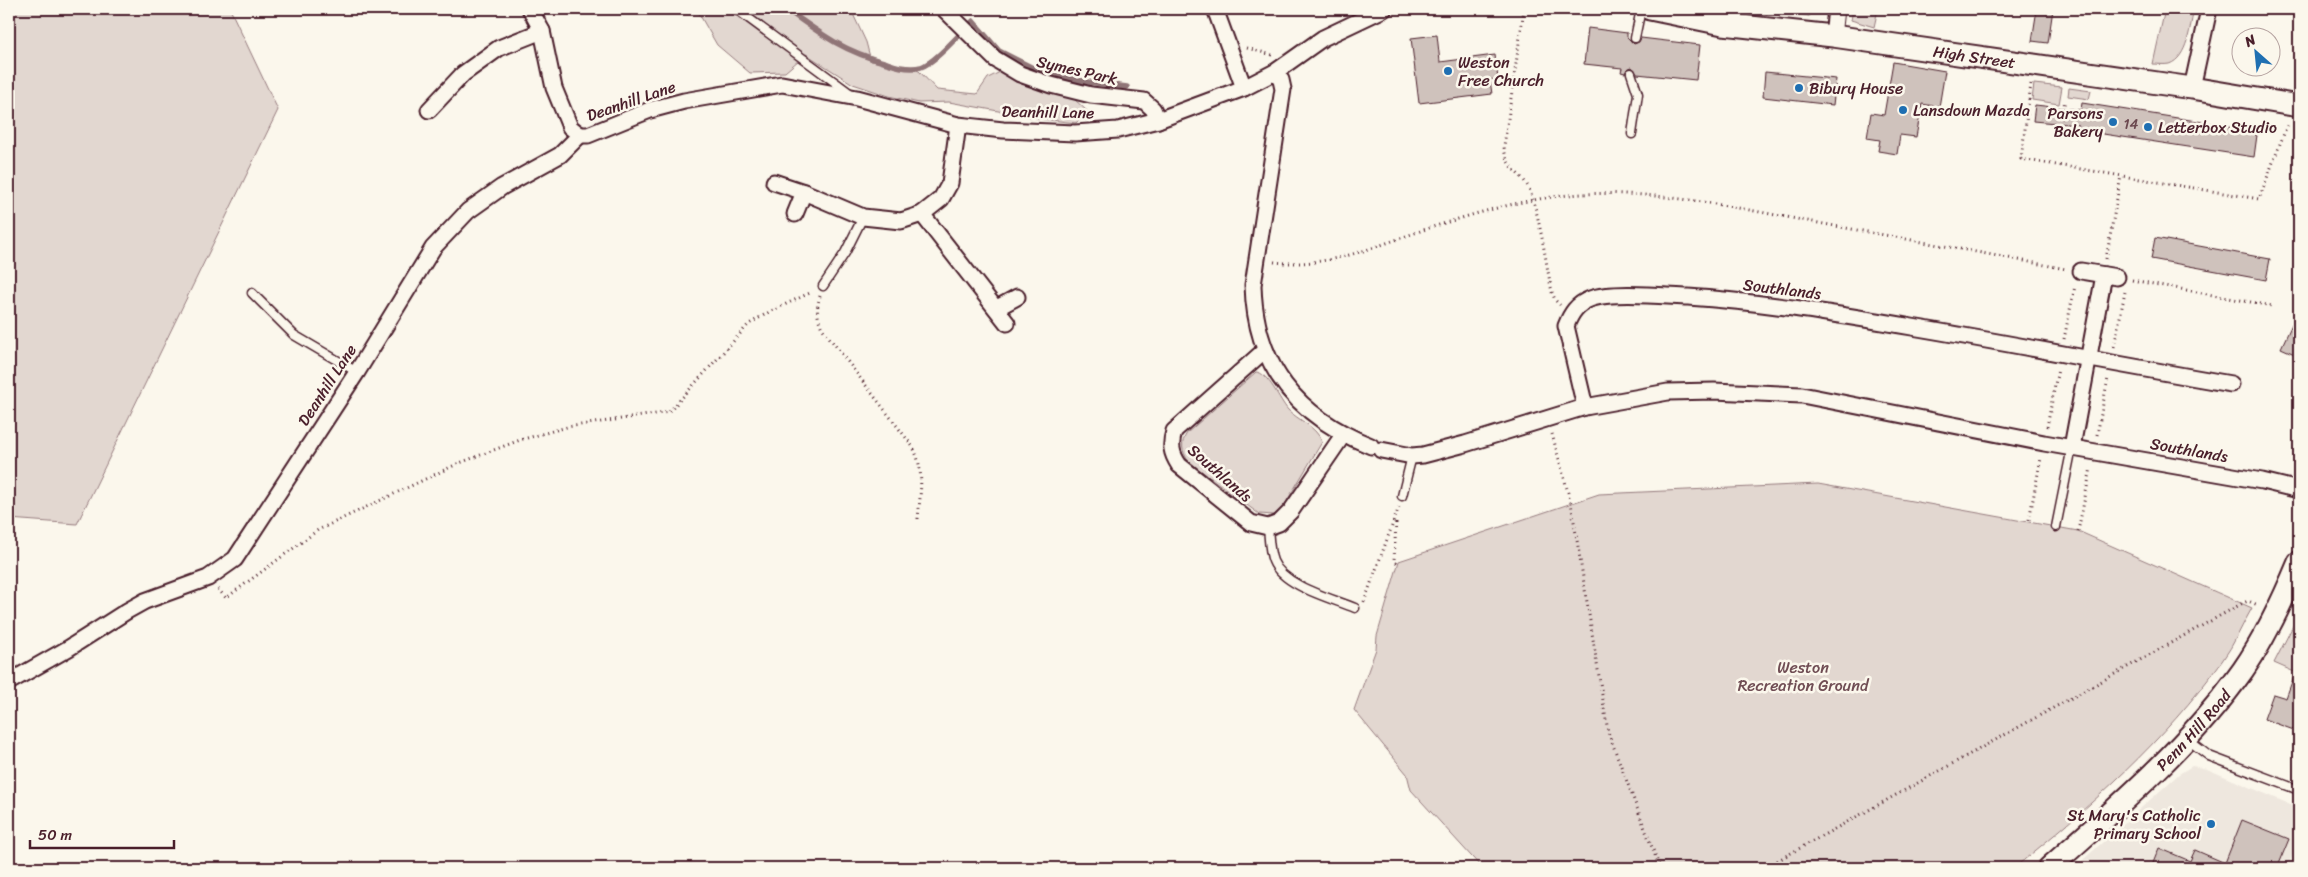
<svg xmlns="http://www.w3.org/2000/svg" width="2308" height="877" viewBox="0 0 2308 877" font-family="Sriracha,sans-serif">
<rect width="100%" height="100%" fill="#fbf7ec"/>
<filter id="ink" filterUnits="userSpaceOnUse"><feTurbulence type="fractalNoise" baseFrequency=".02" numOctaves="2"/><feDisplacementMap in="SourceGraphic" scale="10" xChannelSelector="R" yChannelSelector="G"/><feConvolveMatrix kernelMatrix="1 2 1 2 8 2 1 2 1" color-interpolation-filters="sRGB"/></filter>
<g filter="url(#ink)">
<polygon fill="#eee7de" points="2192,766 2207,769 2299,808 2299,841 2287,868 2074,868 2179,774"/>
<g fill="#e2d7d0" stroke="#967b7e">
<polygon points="9,9 230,9 278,110 77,524 9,519"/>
<polygon points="693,9 853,9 853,14 866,42 871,61 909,67 919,71 937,90 977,94 988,78 1002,71 1073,98 1087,111 1076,123 1042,119 949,102 919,103 889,96 853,84 806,54 785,72 750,73 717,45 698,12"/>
<polygon points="1799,9 1818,9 1809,16 1798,14"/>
<polygon points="1853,9 1878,9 1874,27 1851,20"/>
<path d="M2165,9H2194C2190,25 2188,58 2169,64C2164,65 2158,64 2153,64Z"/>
<polygon points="2034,84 2062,87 2059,104 2032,100"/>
<polygon points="2069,88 2091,91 2089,99 2068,96"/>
<path d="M1256,372C1268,372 1280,401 1288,410C1298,420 1317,427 1322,442L1282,509L1274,515L1259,514L1188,461C1182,450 1180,444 1187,433Z"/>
<path d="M1818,484L2078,531L2252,608C2242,625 2234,645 2222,661C2165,740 2090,807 2014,868H1482L1411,790L1407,774L1354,710L1376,649L1377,636L1399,561L1599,494Z"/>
<polygon points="2299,614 2299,674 2274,663"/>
</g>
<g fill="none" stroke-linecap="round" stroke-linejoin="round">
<path stroke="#907477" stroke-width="5.5" d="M786,9C822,35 843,51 887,63C898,67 909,70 921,67C936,62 960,33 973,21L999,51L1043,73L1088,82L1127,87"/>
</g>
<g fill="#cfc2bc" stroke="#4a1f2b">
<polygon points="2037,9 2053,9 2048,43 2032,41"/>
<polygon points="1588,28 1627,33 1627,37 1634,44 1639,42 1641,38 1700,45 1696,80 1637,74 1632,67 1627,69 1625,73 1621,72 1622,68 1584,64"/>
<polygon points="1437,35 1440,62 1495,55 1498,79 1490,80 1492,94 1419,103 1411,38"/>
<polygon points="1893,62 1945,71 1939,107 1922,104 1916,137 1900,135 1897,154 1878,151 1880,140 1867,138 1871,113 1884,115"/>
<polygon points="1765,72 1836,79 1833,105 1763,97"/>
<polygon points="2082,103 2254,130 2255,135 2257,135 2254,157 2077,130 2078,125 2033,121 2035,105 2081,110"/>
<polygon points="2155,238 2270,259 2266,280 2151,259"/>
<polygon points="2299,309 2299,356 2281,348"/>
<polygon points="2297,668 2299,668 2299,732 2264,719 2273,694 2286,698"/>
<polygon points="2242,820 2289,839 2277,868 2151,868 2159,848 2190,861 2195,850 2225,863"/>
</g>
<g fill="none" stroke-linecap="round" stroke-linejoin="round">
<defs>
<g id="lane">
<polyline points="736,9 851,94"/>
<polyline points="1635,38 1641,9"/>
<polyline points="1631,73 1638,94 1632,134"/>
<polyline points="823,286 845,253 863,217"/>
<polyline points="252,293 294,335 357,372"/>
<polyline points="1402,496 1412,456"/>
<path d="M1268,527C1269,538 1269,551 1273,561C1283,586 1331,598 1355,608"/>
<polyline points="2056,527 2072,447"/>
<polyline points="2188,740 2209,756 2299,790"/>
</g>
<g id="street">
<polyline points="530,9 542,31 554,88 570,127 580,135"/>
<polyline points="944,9 995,59 1020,74 1051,85 1091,95 1144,101 1153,109 1158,120"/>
<polyline points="1215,9 1244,88"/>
<polyline points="1833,36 1836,9"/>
<path d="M1275,72L1281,80L1283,89L1253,285C1255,366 1297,417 1371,446"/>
<polyline points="2192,88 2209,9"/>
<polyline points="429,110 463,74 499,48 542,31"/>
<polyline points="580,135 588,135 650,110 684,101 782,84 857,98 958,125 1003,130 1075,133 1118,130 1158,120 1244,88 1275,72 1323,38 1384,9"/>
<polyline points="774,182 804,192 863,217 901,221 922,214 941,199 950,183 958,125"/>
<polyline points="795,214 804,192"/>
<polyline points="922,214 1007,323"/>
<polyline points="2081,271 2117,277"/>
<polyline points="997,308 1017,297"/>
<path d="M1265,350L1174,431C1170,445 1171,453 1179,465L1251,523L1268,527L1279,523L1291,511L1343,435"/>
<path d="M1585,407L1566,326C1571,313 1577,304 1590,299C1612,291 1663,296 1688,297C1763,302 1837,314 1912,327C2019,345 2124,366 2231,384"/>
<polyline points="2072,447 2104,275"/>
<polyline points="1381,450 1412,456 1423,455 1465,444 1585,407 1668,392 1714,391 1802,395 2044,443 2262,481 2299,490"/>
<polyline points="9,682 69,648 127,611 145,601 208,578 235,559 357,372 433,248 468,211 502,187 560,155 580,135"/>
</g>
<g id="secondary">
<path id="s1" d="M1650,9L1723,24L1833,36L2192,88L2299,106"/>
<path id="s2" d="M2049,868C2118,807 2189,746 2243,670C2266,637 2284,598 2299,562"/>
</g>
</defs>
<use href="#lane" stroke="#4a1f2b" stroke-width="11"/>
<use href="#street" stroke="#4a1f2b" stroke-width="19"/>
<use href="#secondary" stroke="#4a1f2b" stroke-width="25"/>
<g stroke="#4a1f2b" stroke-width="3" stroke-dasharray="1 4" stroke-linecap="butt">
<path d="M1524,9L1504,146C1506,172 1522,171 1530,191C1541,222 1545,259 1552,292L1555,300L1560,305"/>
<polyline points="1247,48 1272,55"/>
<polyline points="2031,84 2021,159 2259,199 2288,123"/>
<polyline points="2060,129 2065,100"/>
<polyline points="2106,259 2121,176"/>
<path d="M1274,262C1335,269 1385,241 1442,224C1483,211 1526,199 1569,195C1644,188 1728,206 1802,220C1890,236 1978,252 2066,269"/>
<polyline points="2132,280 2272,306"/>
<path d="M820,296C816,308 817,317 822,328L913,447C925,471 920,494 918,519"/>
<polyline points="2064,339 2075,286"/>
<polyline points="2114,347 2125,292"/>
<polyline points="2047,427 2058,369"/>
<polyline points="1552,434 1571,503 1608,732 1660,868"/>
<polyline points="2097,435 2108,378"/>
<polyline points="2029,520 2041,458"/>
<polyline points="1396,523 1394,560 1398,564"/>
<polyline points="2078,531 2091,468"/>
<polyline points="218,589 226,598 318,530 457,464 520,440 567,427 669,412 749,324 771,311 812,292"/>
<polyline points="1364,602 1399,507"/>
<polyline points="1764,868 2243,603 2248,601 2258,605"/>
</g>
<use href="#lane" stroke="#fbf7ec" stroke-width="8"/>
<use href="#street" stroke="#fbf7ec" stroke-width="15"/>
<use href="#secondary" stroke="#fbf7ec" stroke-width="21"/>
</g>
</g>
<g fill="#1f6fb2" stroke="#fbf7ec" stroke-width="2">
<circle cx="1448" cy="71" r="5"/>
<circle cx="1799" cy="88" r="5"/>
<circle cx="1903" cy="110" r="5"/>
<circle cx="2113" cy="122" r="5"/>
<circle cx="2148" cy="127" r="5"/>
<circle cx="2211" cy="824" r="5"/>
</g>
<g text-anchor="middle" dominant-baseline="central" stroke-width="5" stroke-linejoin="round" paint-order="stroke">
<g font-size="14" fill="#6b484f">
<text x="2131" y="124">14</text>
</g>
<g font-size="16" fill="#4a1f2b" stroke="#fbf7ec">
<text stroke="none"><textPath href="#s1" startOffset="328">High Street</textPath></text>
<text transform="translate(1077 70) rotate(13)">Symes Park</text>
<text transform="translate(631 101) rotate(-19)">Deanhill Lane</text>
<text transform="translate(1048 112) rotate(1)">Deanhill Lane</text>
<text transform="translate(1782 289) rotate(7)">Southlands</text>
<text transform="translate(327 385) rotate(-57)">Deanhill Lane</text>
<text transform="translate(2189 450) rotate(10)">Southlands</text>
<text transform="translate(1220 473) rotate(41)">Southlands</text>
<text stroke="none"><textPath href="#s2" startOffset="200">Penn Hill Road</textPath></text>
</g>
<g font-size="16" fill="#4a1f2b" stroke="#fbf7ec" text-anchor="start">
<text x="1458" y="62">Weston<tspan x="1458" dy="18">Free Church</tspan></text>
<text x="1809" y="88">Bibury House</text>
<text x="1913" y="110">Lansdown Mazda</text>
<text x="2103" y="113" text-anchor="end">Parsons<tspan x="2103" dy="18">Bakery</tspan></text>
<text x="2158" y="127">Letterbox Studio</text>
<text x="2201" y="815" text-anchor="end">St Mary's Catholic<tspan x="2201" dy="18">Primary School</tspan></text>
</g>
<g font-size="16" fill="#704d54" stroke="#fbf7ec">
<text x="1803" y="667">Weston<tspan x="1803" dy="18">Recreation Ground</tspan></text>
</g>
</g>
<rect width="2308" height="877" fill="none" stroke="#fbf7ec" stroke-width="30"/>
<rect x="15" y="15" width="2278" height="847" fill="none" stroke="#4a1f2b" stroke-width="2" filter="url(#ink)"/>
<g transform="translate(2256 52) rotate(333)"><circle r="24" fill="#fbf7ec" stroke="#b4a19f"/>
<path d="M0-4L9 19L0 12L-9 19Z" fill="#1f6fb2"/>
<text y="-8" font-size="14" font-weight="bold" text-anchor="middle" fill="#4a1f2b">N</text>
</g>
<path d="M30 840v8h144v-8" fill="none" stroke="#4a1f2b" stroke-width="2.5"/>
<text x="38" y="840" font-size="15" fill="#4a1f2b" stroke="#fbf7ec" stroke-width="4" paint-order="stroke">50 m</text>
</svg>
